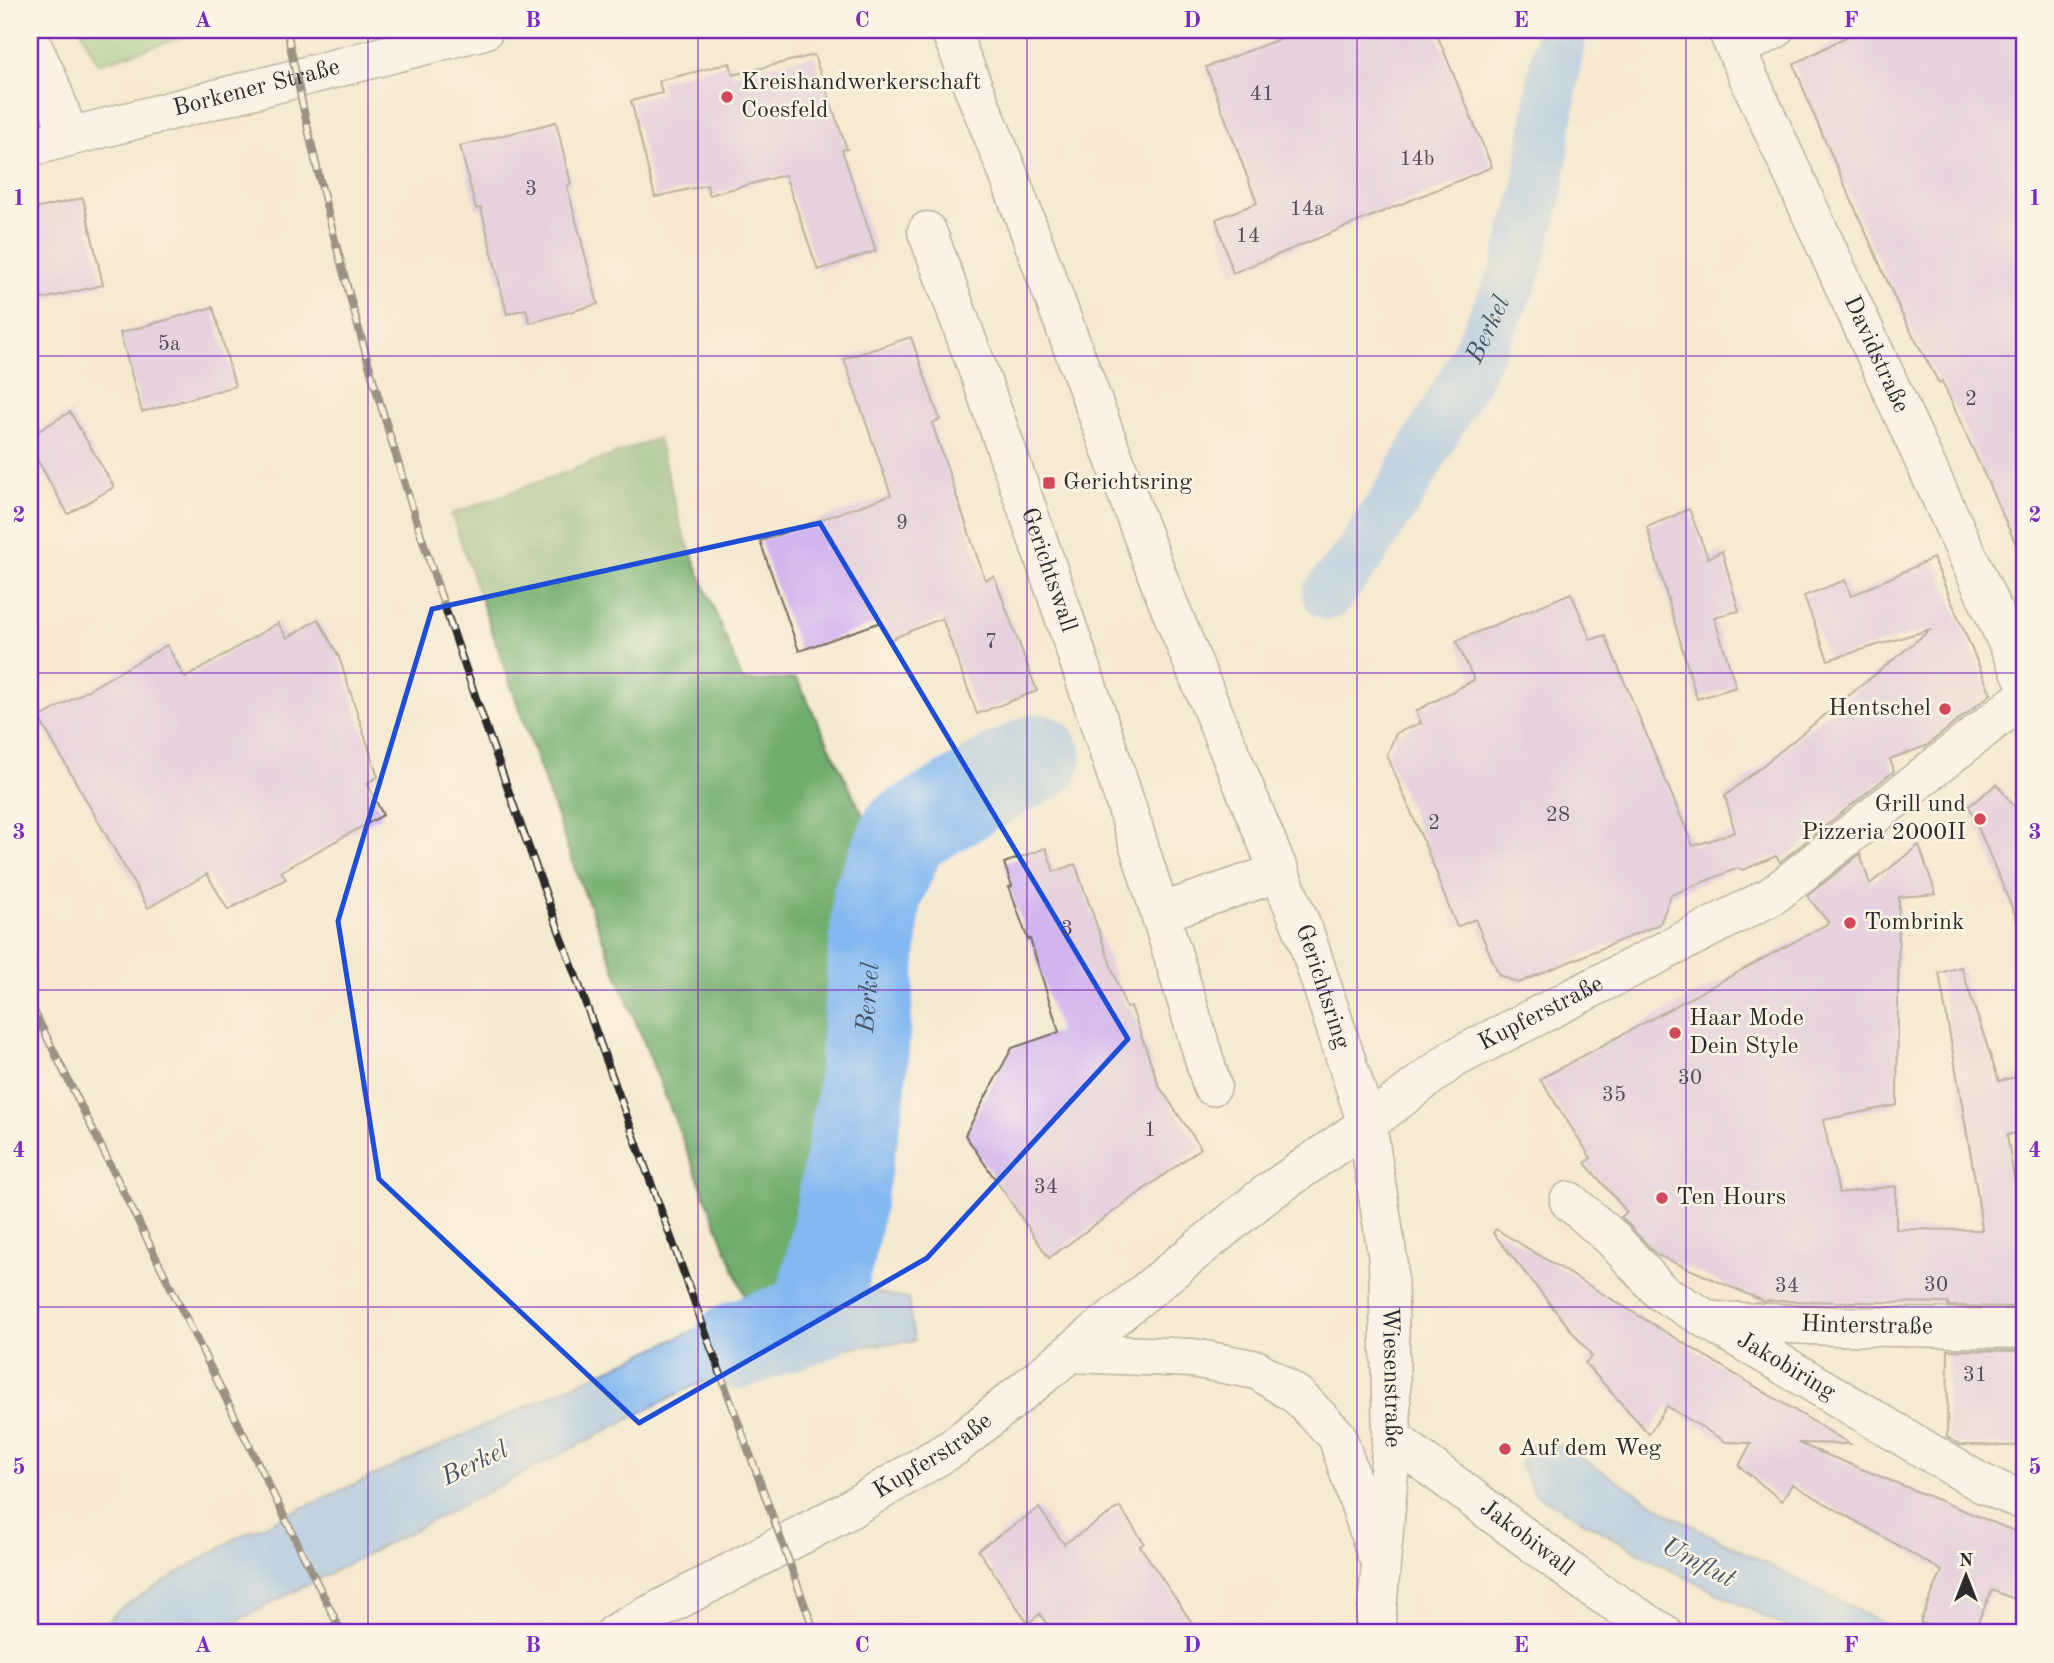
<svg xmlns="http://www.w3.org/2000/svg" width="2054" height="1663" viewBox="0 0 2054 1663" font-family="'Old Standard TT',serif">
<rect width="100%" height="100%" fill="#fcf5e5"/>
<filter id="ink" filterUnits="userSpaceOnUse"><feTurbulence type="fractalNoise" baseFrequency=".0143" numOctaves="2"/><feDisplacementMap in="SourceGraphic" scale="14" xChannelSelector="R" yChannelSelector="G"/><feConvolveMatrix kernelMatrix="1 2 1 2 8 2 1 2 1" color-interpolation-filters="sRGB"/></filter>
<filter id="wash" filterUnits="userSpaceOnUse"><feTurbulence type="fractalNoise" baseFrequency=".00686" numOctaves="4" result="noise"/><feDisplacementMap in="SourceGraphic" scale="28" xChannelSelector="R" yChannelSelector="G"/><feGaussianBlur stdDeviation="1.57" result="paint"/><feColorMatrix in="noise" values="0 0 0 0 0 0 0 0 0 0 0 0 0 0 0 0 0 1.4 0 .05"/><feComposite in="paint" operator="in"/></filter>
<g filter="url(#wash)">
<rect width="100%" height="100%" fill="#f5e9d0"/>
<polygon fill="#8bc77c" stroke="#5b7954" stroke-width="2" points="81,30 206,30 98,64"/>
<polygon fill="#70ac6c" stroke="#4e6c4c" stroke-width="2" points="658,438 682,530 743,681 797,679 876,842 852,960 841,1096 810,1278 749,1306 576,872 451,514"/>
<g fill="#83b8f1" stroke="#57728e" stroke-width="2">
<polygon points="810,1278 908,1299 914,1341 778,1355 691,1387 214,1633 95,1633 121,1608 236,1538"/>
<polygon points="1533,1443 1563,1446 1673,1516 1902,1633 1798,1633 1669,1569 1535,1494 1520,1464"/>
</g>
<g fill="none" stroke-linecap="round" stroke-linejoin="round">
<path stroke="#83b8f1" stroke-width="51" id="s1" d="M1328,594L1359,555L1400,492L1468,373L1514,276L1538,189L1553,77L1562,30"/>
<path stroke="#83b8f1" stroke-width="88" id="s2" d="M737,1345L816,1317L833,1245L861,1096L877,896L904,833L1006,774L1038,758"/>
</g>
<g id="blocks">
<g fill="#d1b5ef">
<polygon points="1303,30 1435,30 1492,167 1233,273 1216,219 1257,203 1206,67"/>
<polygon points="1859,30 2024,30 2024,562 1942,381 1939,383 1904,319 1812,111 1794,64"/>
<polygon points="814,55 847,149 842,150 876,251 818,270 785,175 709,195 707,185 655,197 631,101 662,93 659,81 730,63 733,75"/>
<polygon points="556,122 571,184 567,186 598,304 530,323 526,309 507,314 481,208 476,209 460,146"/>
<polygon points="83,198 103,285 30,302 30,210"/>
<polygon points="213,307 235,386 142,412 120,333"/>
<polygon points="911,337 940,420 932,423 985,580 994,576 1037,691 977,714 942,618 889,640 881,622 799,651 760,541 891,495 844,359"/>
<polygon points="70,412 114,487 68,514 30,447 30,436"/>
<polygon points="1689,509 1708,558 1722,551 1739,611 1714,617 1736,687 1697,699 1647,527"/>
<polygon points="1933,558 1991,694 1926,746 1890,759 1894,771 1780,862 1776,856 1743,870 1738,868 1671,895 1660,924 1528,979 1518,983 1499,975 1475,919 1457,927 1437,877 1438,876 1387,755 1396,733 1421,723 1416,711 1474,680 1456,641 1571,593 1591,640 1605,635 1693,846 1735,832 1725,796 1931,629 1828,660 1804,596 1845,580 1851,596"/>
<polygon points="318,619 339,657 378,777 367,783 383,815 281,871 286,879 228,910 207,874 148,908 39,718 167,645 185,678 278,623 287,638"/>
<polygon points="1997,784 2024,819 2024,936 1969,806"/>
<polygon points="1919,845 1936,894 1899,897 1897,1105 1823,1120 1839,1193 1896,1186 1896,1229 1982,1230 1976,1185 1939,973 1961,967 1999,1081 2024,1075 2024,1131 2007,1135 2024,1239 2024,1307 1948,1306 1948,1303 1763,1301 1657,1255 1621,1217 1627,1212 1585,1163 1591,1158 1540,1079 1829,923 1807,896 1860,854 1870,884"/>
<polygon points="1046,848 1054,872 1075,864 1126,1008 1131,1006 1159,1086 1201,1148 1049,1258 965,1135 1012,1048 1059,1032 1030,939 1028,940 1009,887 1012,886 1004,863"/>
<polygon points="1496,1229 1850,1444 1798,1443 2024,1535 2024,1603 1992,1590 1973,1633 1945,1633 1920,1622 1942,1571 1792,1484 1782,1501 1739,1466 1751,1443 1726,1442 1667,1406 1649,1434 1585,1363 1592,1356 1493,1233"/>
<polygon points="1948,1350 2024,1351 2024,1446 1960,1445 1947,1437"/>
<polygon points="1120,1507 1144,1543 1140,1546 1199,1633 1053,1633 1040,1614 1028,1623 978,1550 1039,1508 1064,1544"/>
</g>
</g>
</g>
<g filter="url(#ink)">
<use href="#blocks" fill-opacity="0" stroke="#726e65" stroke-width="2"/>
<g fill="none" stroke-linecap="round" stroke-linejoin="round">
<defs>
<g id="minor">
<path id="s3" d="M950,30L1006,168L1162,588L1306,937L1367,1124L1388,1260L1392,1438L1375,1633"/>
<path id="s4" d="M1727,30L2024,679"/>
<polyline points="30,41 48,79 69,136"/>
<polyline points="1736,49 1774,30"/>
<path id="s5" d="M30,147L484,30"/>
<path id="s6" d="M927,231C1032,513 1128,798 1212,1086"/>
<polyline points="1160,913 1280,872"/>
<path id="s7" d="M1569,1201L1612,1238L1661,1292L1981,1483L2024,1501"/>
<path id="s8" d="M1715,1321L1835,1326L2024,1329"/>
<polyline points="1071,1353 1193,1358 1257,1370 1298,1396 1337,1436 1376,1553"/>
<path id="s9" d="M1392,1438L1594,1589L1663,1633"/>
<path id="s10" d="M615,1633L843,1513L954,1447L1265,1195L1367,1124L1453,1059L1772,896L2024,697"/>
</g>
</defs>
<use href="#minor" stroke="#726e65" stroke-width="41"/>
<use href="#minor" stroke="#fff" stroke-width="38"/>
<defs>
<g id="rail">
<path d="M287,30C349,346 457,653 568,955C650,1181 733,1407 815,1633"/>
<polyline points="30,1003 342,1633"/>
</g>
</defs>
<use href="#rail" stroke="#2b2b2b" stroke-width="8"/>
<use href="#rail" stroke="#fcf5e5" stroke-width="5" stroke-dasharray="16" stroke-linecap="butt"/>
</g>
</g>
<path d="M0 0H2054V1663H0ZM820,523L1128,1039L927,1258L639,1423L379,1179L338,921L432,609Z" fill="#f5e9d0" fill-opacity=".55" fill-rule="evenodd"/>
<path fill="none" stroke="#1d4ed8" stroke-width="5" stroke-linejoin="round" d="M820,523L1128,1039L927,1258L639,1423L379,1179L338,921L432,609Z"/>
<path fill="none" stroke="#7b2cbf" stroke-width="2" stroke-opacity="0.55" d="M368,30V1633M698,30V1633M1027,30V1633M1357,30V1633M1686,30V1633M30,356H2024M30,673H2024M30,990H2024M30,1307H2024"/>
<g fill="#d1495b" stroke="#fcf5e5" stroke-width="2.5">
<circle cx="727" cy="97" r="7"/>
<rect x="1042" y="476" width="14" height="14" rx="3.5"/>
<circle cx="1945" cy="709" r="7"/>
<circle cx="1980" cy="819" r="7"/>
<circle cx="1850" cy="923" r="7"/>
<circle cx="1675" cy="1033" r="7"/>
<circle cx="1662" cy="1198" r="7"/>
<circle cx="1505" cy="1449" r="7"/>
</g>
<g text-anchor="middle" dominant-baseline="central" stroke-width="5" stroke-linejoin="round" paint-order="stroke">
<g font-size="21" fill="#544e5c">
<text x="1262" y="94">41</text>
<text x="1417" y="159">14b</text>
<text x="531" y="189">3</text>
<text x="1307" y="209">14a</text>
<text x="1248" y="236">14</text>
<text x="169" y="344">5a</text>
<text x="1971" y="399">2</text>
<text x="902" y="523">9</text>
<text x="991" y="642">7</text>
<text x="1558" y="815">28</text>
<text x="1434" y="823">2</text>
<text x="1067" y="929">3</text>
<text x="1690" y="1078">30</text>
<text x="1614" y="1095">35</text>
<text x="1150" y="1130">1</text>
<text x="1046" y="1187">34</text>
<text x="1936" y="1285">30</text>
<text x="1787" y="1286">34</text>
<text x="1975" y="1375">31</text>
</g>
<g font-size="24" fill="#2b2b2b" stroke="#fcf5e5" text-anchor="start">
<text x="741" y="83">Kreishandwerkerschaft<tspan x="741" dy="28">Coesfeld</tspan></text>
<text x="1063" y="483">Gerichtsring</text>
<text x="1931" y="709" text-anchor="end">Hentschel</text>
<text x="1966" y="805" text-anchor="end">Grill und<tspan x="1966" dy="28">Pizzeria 2000II</tspan></text>
<text x="1864" y="923">Tombrink</text>
<text x="1689" y="1019">Haar Mode<tspan x="1689" dy="28">Dein Style</tspan></text>
<text x="1676" y="1198">Ten Hours</text>
<text x="1519" y="1449">Auf dem Weg</text>
</g>
<g font-size="24" fill="#2b2b2b" stroke="#fcf5e5">
<text stroke="none"><textPath href="#s5" startOffset="234">Borkener Straße</textPath></text>
<text stroke="none"><textPath href="#s4" startOffset="357">Davidstraße</textPath></text>
<text stroke="none"><textPath href="#s6" startOffset="360">Gerichtswall</textPath></text>
<text stroke="none"><textPath href="#s3" startOffset="1027">Gerichtsring</textPath></text>
<text stroke="none"><textPath href="#s10" startOffset="1118">Kupferstraße</textPath></text>
<text stroke="none"><textPath href="#s8" startOffset="152">Hinterstraße</textPath></text>
<text stroke="none"><textPath href="#s7" startOffset="275">Jakobiring</textPath></text>
<text stroke="none"><textPath href="#s3" startOffset="1426">Wiesenstraße</textPath></text>
<text stroke="none"><textPath href="#s10" startOffset="364">Kupferstraße</textPath></text>
<text stroke="none"><textPath href="#s9" startOffset="168">Jakobiwall</textPath></text>
</g>
<g font-size="26" font-style="italic" fill="#455566" stroke="#fcf5e5">
<text stroke="none"><textPath href="#s1" startOffset="310">Berkel</textPath></text>
<text stroke="none"><textPath href="#s2" startOffset="408">Berkel</textPath></text>
<text transform="translate(475 1464) rotate(-26)">Berkel</text>
<text transform="translate(1698 1563) rotate(28)">Umflut</text>
</g>
</g>
<rect width="2054" height="1663" fill="none" stroke="#fcf5e5" stroke-width="77"/>
<g transform="translate(1966 1576)" stroke="#fcf5e5" stroke-width="5" paint-order="stroke">
<path d="M0-5L12 26L0 18L-12 26Z" fill="#2b2b2b"/>
<text y="-10" font-size="19" font-weight="bold" text-anchor="middle" fill="#2b2b2b">N</text>
</g>
<rect x="38" y="38" width="1978" height="1586" fill="none" stroke="#7b2cbf" stroke-width="2.5"/>
<g font-size="23" text-anchor="middle" font-weight="bold" fill="#7b2cbf">
<text x="203" y="27">A</text>
<text x="533" y="27">B</text>
<text x="862" y="27">C</text>
<text x="1192" y="27">D</text>
<text x="1521" y="27">E</text>
<text x="1851" y="27">F</text>
<text x="19" y="205">1</text>
<text x="2035" y="205">1</text>
<text x="19" y="522">2</text>
<text x="2035" y="522">2</text>
<text x="19" y="839">3</text>
<text x="2035" y="839">3</text>
<text x="19" y="1157">4</text>
<text x="2035" y="1157">4</text>
<text x="19" y="1474">5</text>
<text x="2035" y="1474">5</text>
<text x="203" y="1652">A</text>
<text x="533" y="1652">B</text>
<text x="862" y="1652">C</text>
<text x="1192" y="1652">D</text>
<text x="1521" y="1652">E</text>
<text x="1851" y="1652">F</text>
</g>
</svg>
